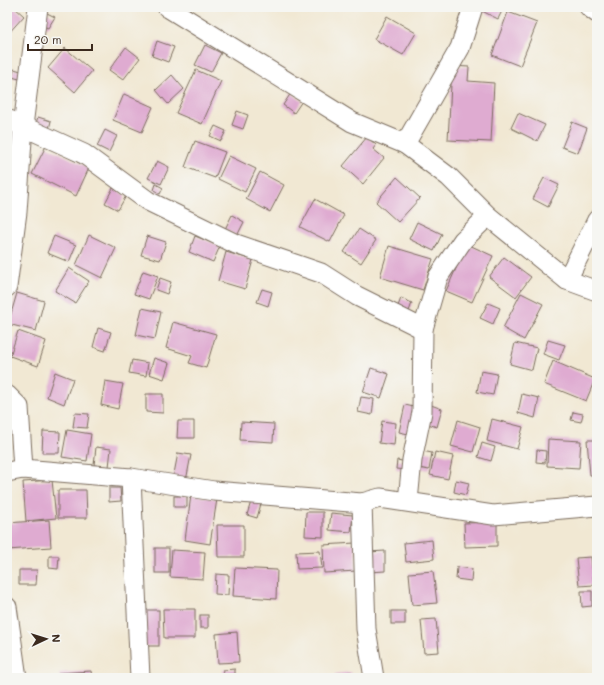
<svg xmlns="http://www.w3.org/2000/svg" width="604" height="685" viewBox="0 0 604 685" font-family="Mali,sans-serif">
<rect width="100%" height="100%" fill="#f6f6f2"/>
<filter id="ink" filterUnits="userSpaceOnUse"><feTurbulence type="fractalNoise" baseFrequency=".025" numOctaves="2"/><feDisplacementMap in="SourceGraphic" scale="8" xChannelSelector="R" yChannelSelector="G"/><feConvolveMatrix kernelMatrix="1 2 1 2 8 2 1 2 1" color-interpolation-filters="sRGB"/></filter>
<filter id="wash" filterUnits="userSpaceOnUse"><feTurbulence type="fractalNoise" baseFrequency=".012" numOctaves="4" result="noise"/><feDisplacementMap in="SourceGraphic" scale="16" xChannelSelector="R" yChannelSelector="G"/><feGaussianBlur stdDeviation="0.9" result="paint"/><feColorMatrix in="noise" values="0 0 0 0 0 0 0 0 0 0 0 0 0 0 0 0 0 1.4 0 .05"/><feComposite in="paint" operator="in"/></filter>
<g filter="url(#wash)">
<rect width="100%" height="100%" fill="#f1e8d3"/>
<g id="blocks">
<g fill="#dfabd1">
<polygon points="7,7 14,7 24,16 7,35"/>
<polygon points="483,7 504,7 498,19 482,11"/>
<polygon points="43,11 55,17 48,28 37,23"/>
<polygon points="508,12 537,23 520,66 492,55"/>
<polygon points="387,16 416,33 403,55 374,39"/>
<polygon points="157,41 174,47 168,62 152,56"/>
<polygon points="205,45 221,53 211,72 195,65"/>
<polygon points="126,47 140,58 123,80 109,70"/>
<polygon points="65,48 92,71 75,92 48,68"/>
<polygon points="452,66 469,67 468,81 494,83 491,142 448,140"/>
<polygon points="14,69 21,71 19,79 12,77"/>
<polygon points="196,70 221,81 202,124 176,113"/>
<polygon points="172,75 184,89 168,104 156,90"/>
<polygon points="291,93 302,101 294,113 283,105"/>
<polygon points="124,94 153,107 142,132 113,120"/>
<polygon points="237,111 248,115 243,129 232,125"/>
<polygon points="518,113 545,125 537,141 511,128"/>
<polygon points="38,117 51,121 48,133 34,129"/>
<polygon points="572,122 587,128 578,153 562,147"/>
<polygon points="215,126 226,131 221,141 210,136"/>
<polygon points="105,130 117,136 109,152 97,146"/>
<polygon points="367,137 376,145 373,149 384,158 363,184 343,166"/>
<polygon points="195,141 225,152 215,178 185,167"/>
<polygon points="46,146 89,168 76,196 32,174"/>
<polygon points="229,156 256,169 245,192 218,179"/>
<polygon points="157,161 169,167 161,184 148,178"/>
<polygon points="260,172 284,185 270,212 246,199"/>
<polygon points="397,177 420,198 398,222 376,202"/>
<polygon points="544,178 559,185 548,207 533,199"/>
<polygon points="156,184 163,188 160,194 154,190"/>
<polygon points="113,188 126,196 118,210 105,203"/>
<polygon points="315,199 344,215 330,242 300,227"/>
<polygon points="232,215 244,222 237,236 225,229"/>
<polygon points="417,222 442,234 434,251 409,239"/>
<polygon points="359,229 376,240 361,263 344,252"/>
<polygon points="89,235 116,248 102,278 76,265"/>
<polygon points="54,236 76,245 69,262 47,253"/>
<polygon points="147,236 166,242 160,260 141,255"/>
<polygon points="195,236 220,246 213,262 189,252"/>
<polygon points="467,244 493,256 472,302 446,291"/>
<polygon points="389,246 433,259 423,290 380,277"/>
<polygon points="226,252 253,260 245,289 218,281"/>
<polygon points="504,257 531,277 516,297 489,277"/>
<polygon points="69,268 89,281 75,303 55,291"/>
<polygon points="143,271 158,276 149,299 134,294"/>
<polygon points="160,278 171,282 167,294 156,290"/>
<polygon points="262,289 272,292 268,306 257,302"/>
<polygon points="17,293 44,301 36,331 8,324"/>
<polygon points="521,293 543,304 524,340 503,328"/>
<polygon points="401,298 412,303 408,314 397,309"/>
<polygon points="488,303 500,308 493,324 480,318"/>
<polygon points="142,308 161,312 155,339 136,335"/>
<polygon points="173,322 216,334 206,368 189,363 192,356 166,348"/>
<polygon points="98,328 111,332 105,351 93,347"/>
<polygon points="18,331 46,341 38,366 10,356"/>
<polygon points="548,340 565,345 559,360 543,354"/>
<polygon points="515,343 537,348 532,370 510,364"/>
<polygon points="154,358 169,363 164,379 149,374"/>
<polygon points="132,360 148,363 146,376 129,373"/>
<polygon points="553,361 595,379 586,401 544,384"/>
<polygon points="371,368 389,374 381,398 363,392"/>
<polygon points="481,371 497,374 493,395 477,392"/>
<polygon points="55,372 73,379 64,404 47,397"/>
<polygon points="105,381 123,384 118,409 101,405"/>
<polygon points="146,394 163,394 163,413 146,412"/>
<polygon points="522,394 539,398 535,418 518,413"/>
<polygon points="361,397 374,399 372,415 358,412"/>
<polygon points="405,405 418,408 413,435 399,432"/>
<polygon points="431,405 442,409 437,427 425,423"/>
<polygon points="573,412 583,414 581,422 571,420"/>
<polygon points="75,413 89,414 87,428 73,427"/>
<polygon points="492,419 523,427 517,449 487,441"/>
<polygon points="458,420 480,427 473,452 451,446"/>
<polygon points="178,421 194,421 194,438 177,438"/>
<polygon points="382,421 396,423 394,445 379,443"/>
<polygon points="241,422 274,424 273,442 240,440"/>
<polygon points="67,430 91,434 87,461 62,457"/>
<polygon points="43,431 60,432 59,453 42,453"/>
<polygon points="548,439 581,441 579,468 547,466"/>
<polygon points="587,440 597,440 597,475 590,475"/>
<polygon points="482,443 495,447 491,461 478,457"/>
<polygon points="96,447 111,449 109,467 94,465"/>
<polygon points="537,450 546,451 545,463 536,462"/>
<polygon points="422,451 432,453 429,470 419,468"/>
<polygon points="435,452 453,456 448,479 430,475"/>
<polygon points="178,453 191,455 186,481 173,479"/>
<polygon points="397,460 407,462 406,470 396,469"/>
<polygon points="52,480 56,518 26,521 23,482"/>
<polygon points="456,480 469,483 466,495 454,492"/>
<polygon points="109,488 120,488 121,501 109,502"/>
<polygon points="58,490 86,490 87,518 58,518"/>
<polygon points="191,495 217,499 210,544 185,540"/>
<rect x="174" y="496" width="13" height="11"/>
<polygon points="252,498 262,500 257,518 247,515"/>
<polygon points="306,512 323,512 323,537 305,536"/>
<polygon points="331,513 353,515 351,532 329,530"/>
<polygon points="49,520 51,547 7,550 7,523"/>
<polygon points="497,522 497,546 465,547 464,523"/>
<polygon points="217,525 244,525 244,557 218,557"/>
<polygon points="432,540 434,559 406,562 404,543"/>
<polygon points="355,543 356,571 324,573 323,545"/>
<rect x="155" y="548" width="14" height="25"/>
<polygon points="172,550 205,552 203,579 170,577"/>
<polygon points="320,551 322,568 297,569 296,552"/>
<polygon points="385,551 385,571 369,572 369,552"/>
<polygon points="49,556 59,556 58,569 49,568"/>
<polygon points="591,557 594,585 579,586 576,558"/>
<polygon points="457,567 472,569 471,581 456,579"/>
<polygon points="235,568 277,570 276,599 233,596"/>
<polygon points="19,570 37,570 36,585 19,585"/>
<polygon points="433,571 437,603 412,605 409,573"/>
<polygon points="216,574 229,575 228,595 215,594"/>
<polygon points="581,591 592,591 592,606 582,607"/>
<polygon points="163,609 195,609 195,638 164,638"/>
<rect x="144" y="610" width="15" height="36"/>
<rect x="391" y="611" width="14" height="13"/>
<rect x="200" y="615" width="8" height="13"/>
<polygon points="436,619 439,652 424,653 421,620"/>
<polygon points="237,632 239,662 218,663 216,634"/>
<polygon points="235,669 235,678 224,678 223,670"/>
<polygon points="91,671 92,678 60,678 59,673"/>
<polygon points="351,672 352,678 335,678 335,674"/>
</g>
</g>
</g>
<g filter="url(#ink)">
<use href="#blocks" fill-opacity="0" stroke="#7b6c5d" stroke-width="1"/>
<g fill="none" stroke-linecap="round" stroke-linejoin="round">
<defs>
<g id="minor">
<polyline points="167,7 352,122 405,144 449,177 488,216 567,280 597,291"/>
<polyline points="589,7 597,13"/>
<polyline points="7,119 84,154 148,201 236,244 321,273 357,296 423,329"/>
<polyline points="405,144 460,48 473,7"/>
<polyline points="567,280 597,220"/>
<polyline points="7,287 17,212 23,126 38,7"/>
<polyline points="7,395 19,407 23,469"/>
<polyline points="7,472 23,469 131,478 214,491 362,503 380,498 493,515 597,506"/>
<polyline points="131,478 140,678"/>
<polyline points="408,501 412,460 422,412 423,329 438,277 463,240 488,216"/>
<polyline points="362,503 366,629 374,678"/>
<polyline points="7,607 17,678"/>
</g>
</defs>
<use href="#minor" stroke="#7b6c5d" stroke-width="21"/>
<use href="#minor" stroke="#fff" stroke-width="19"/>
</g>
</g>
<rect width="604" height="685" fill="none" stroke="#f6f6f2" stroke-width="24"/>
<g transform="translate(46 639) rotate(86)" stroke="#f6f6f2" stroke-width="3" paint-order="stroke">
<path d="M0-3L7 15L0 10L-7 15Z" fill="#3b2a1e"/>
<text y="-6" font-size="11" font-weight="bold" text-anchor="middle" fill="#3b2a1e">N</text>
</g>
<path d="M28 44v6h64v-6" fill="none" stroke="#3b2a1e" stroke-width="2"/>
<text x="34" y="44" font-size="12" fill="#3b2a1e" stroke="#f6f6f2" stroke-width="3" paint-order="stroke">20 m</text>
</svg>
